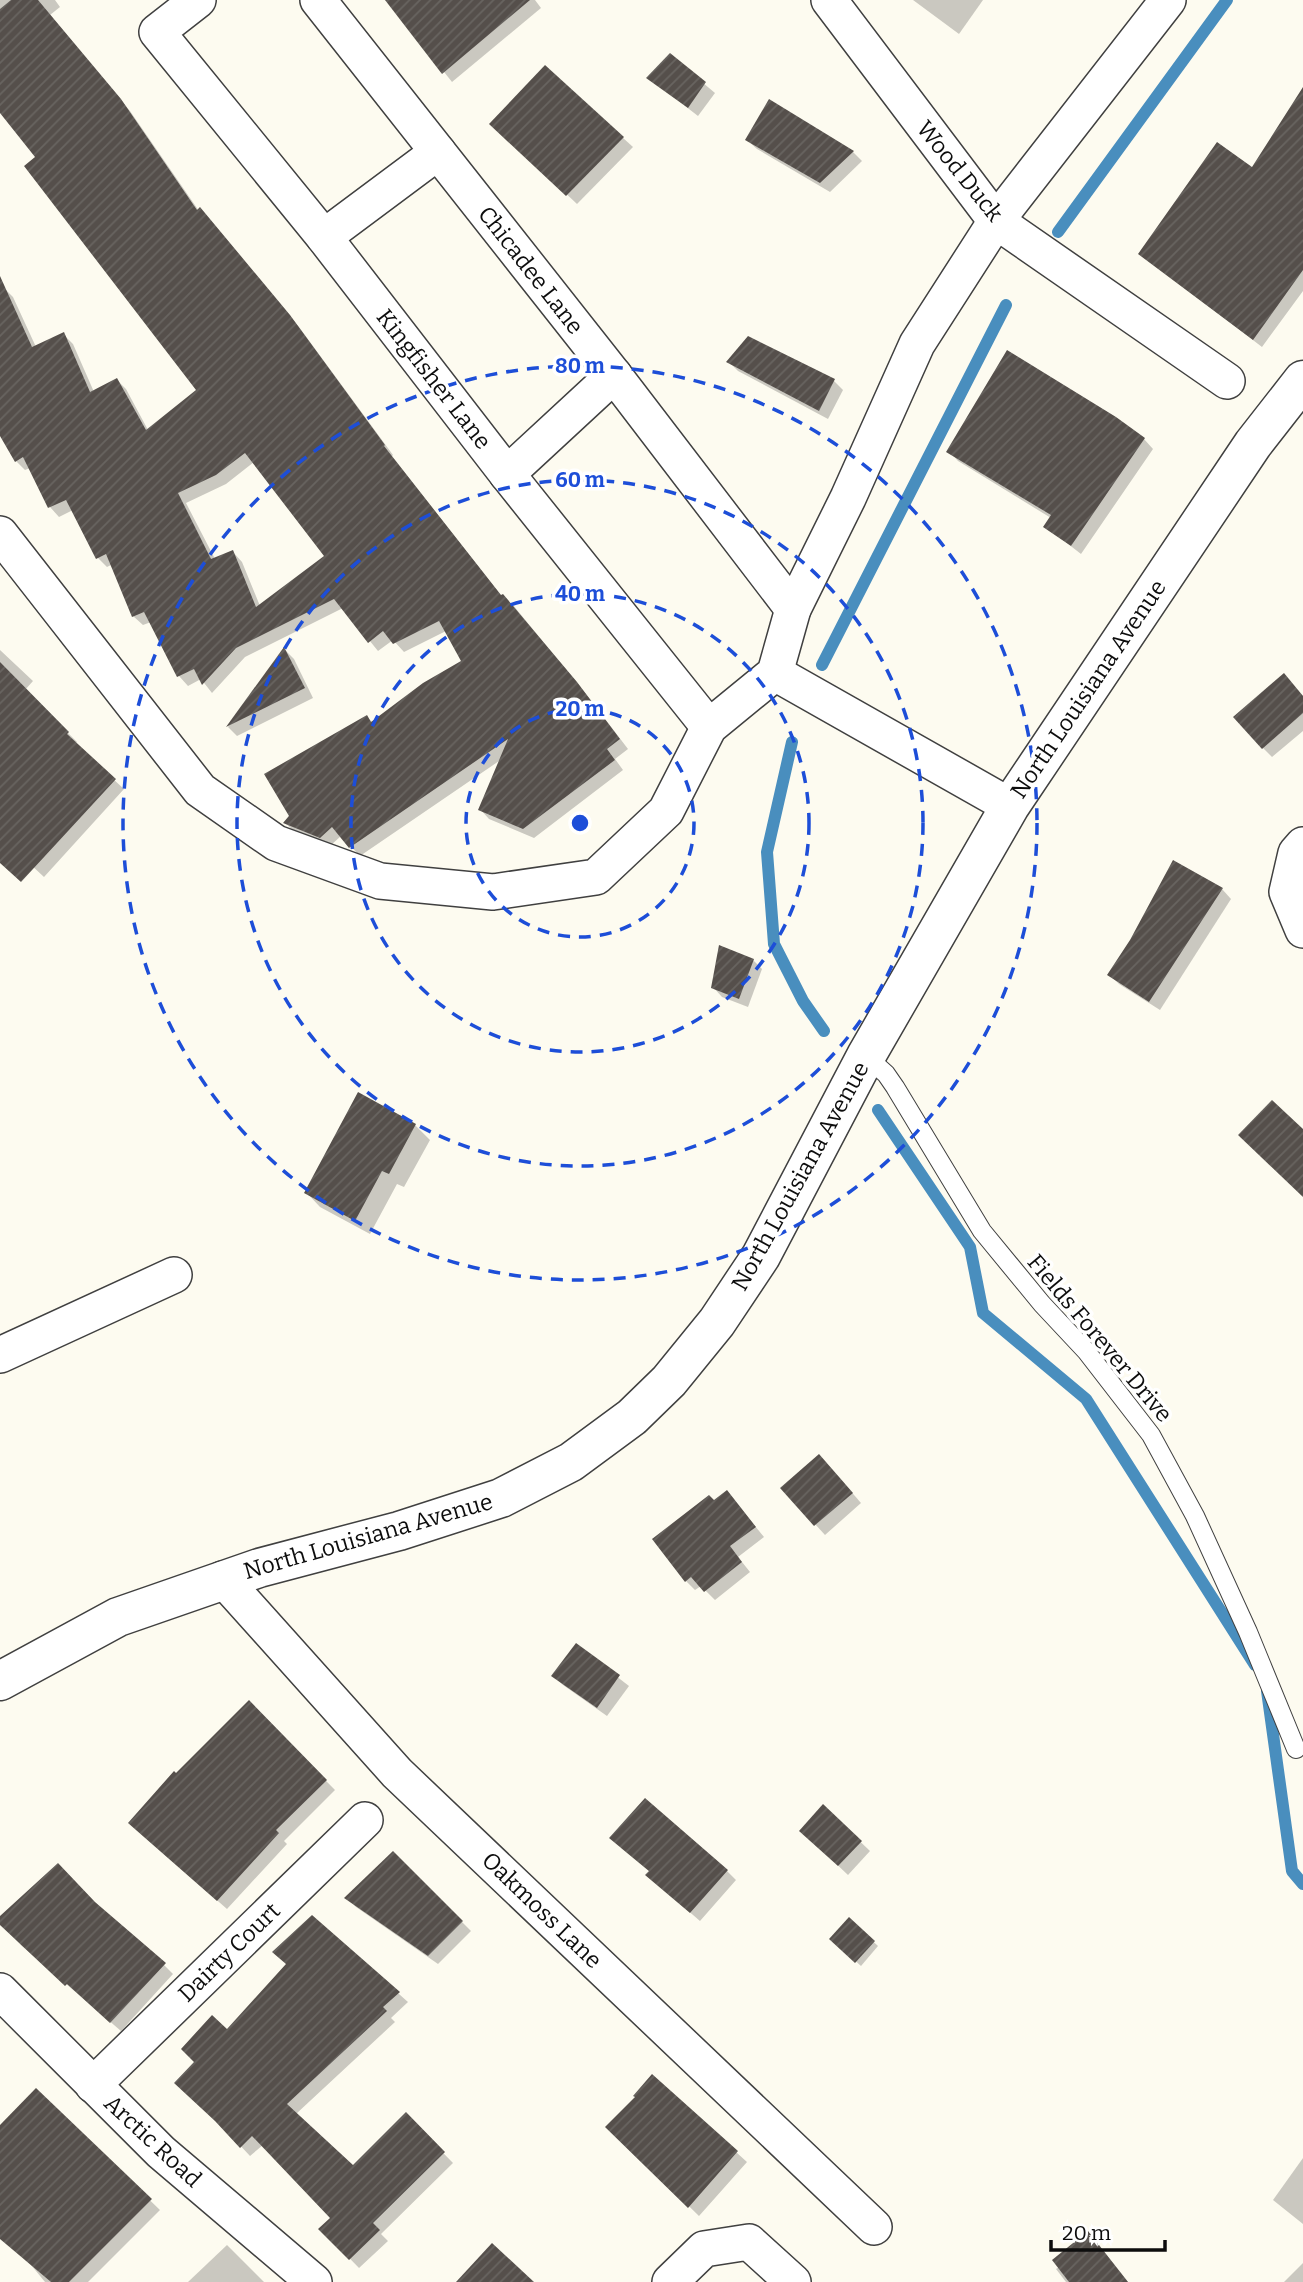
<svg xmlns="http://www.w3.org/2000/svg" width="1303" height="2282" viewBox="0 0 1303 2282" font-family="Bitter,serif">
	<style>
		.shadow { fill: #0003; fill-rule: evenodd }
		.lines { fill: none; stroke-linecap: round; stroke-linejoin: round }
		.stream { stroke: #498ebe; stroke-width: 12 }
		.building { fill: url(#building-hatch); fill-rule: evenodd }
		.service-casing { stroke: #404040; stroke-width: 20 }
		.minor-casing { stroke: #404040; stroke-width: 38 }
		.tertiary-casing { stroke: #404040; stroke-width: 41 }
		.service { stroke: #fff; stroke-width: 18 }
		.minor { stroke: #fff; stroke-width: 35 }
		.tertiary { stroke: #fff; stroke-width: 38 }
		.ring { fill: none; stroke: #1d4ed8; stroke-width: 3.5; stroke-dasharray: 12 9 }
		.labels { text-anchor: middle; dominant-baseline: central; stroke-width: 7; stroke-linejoin: round; paint-order: stroke }
		.street-label { font-size: 23px; fill: #0d0d0d; stroke: #fff }
		.centre { fill: #1d4ed8; stroke: #fff; stroke-width: 3.5 }
		.ring-label { font-size: 21px; text-anchor: middle; font-weight: bold; fill: #1d4ed8; stroke: #fff; stroke-width: 7; stroke-linejoin: round; paint-order: stroke }
	</style>
	<defs>
		<pattern id="building-hatch" width="6" height="6" patternUnits="userSpaceOnUse" patternTransform="scale(1.75)"><rect width="6" height="6" fill="#554f4b"/><path d="M-1 1l2-2M0 6l6-6M5 7l2-2" fill="none" stroke="#686460"/></pattern>
	</defs>
	<rect width="100%" height="100%" fill="#fdfbf0"/>
	<!-- shadow -->
	<g class="shadow">
		<path d="M0 0H55L60 7 50 15 130 111 199 211 209 219 299 327 393 455 392 456 502 597 513 605 586 694 628 749 615 759 623 770 534 838 489 819 480 809 502 759 360 856 341 836 330 846 294 831 284 822 367 717 373 723 463 662 446 631 404 652 393 640 378 651 343 608 245 657 212 693 201 679 188 686 179 676 151 622 143 625 133 616 113 564 107 567 98 558 73 510 59 517 50 507 30 468 25 470 16 461 0 432V287H3L13 297 36 347 63 334 73 344 94 392 117 380 126 389 148 430 199 390 38 158 0 110ZM254 462 327 556 260 606 242 562 233 552 215 559 186 503 226 484Z"/>
		<path d="M387 0H535L541 8 452 82Z"/>
		<path d="M913 0H983L959 34Z"/>
		<path d="M671 56 715 93 698 116 649 78Z"/>
		<path d="M545 67 633 147 577 204 492 124Z"/>
		<path d="M1303 90V291L1262 347 1140 254 1252 169Z"/>
		<path d="M747 140 853 152 862 161 830 192 757 149Z"/>
		<path d="M729 362 834 381 843 390 828 419 738 371Z"/>
		<path d="M1144 439 1153 449 1081 554 1045 526 1051 518 958 461 949 451Z"/>
		<path d="M0 650 33 681 25 690 77 742 75 744 124 789 44 877 0 836Z"/>
		<path d="M285 650 294 659 313 698 237 736 228 727Z"/>
		<path d="M1284 675 1303 696V731L1272 757 1263 748Z"/>
		<path d="M1222 889 1231 899 1160 1010 1119 984 1110 975Z"/>
		<path d="M753 960 762 969 748 1007 722 997 713 987Z"/>
		<path d="M415 1125 430 1140 404 1187 397 1184 370 1234 320 1207 306 1192Z"/>
		<path d="M829 1466 861 1503 825 1535 783 1489Z"/>
		<path d="M727 1492 764 1537 738 1557 750 1572 715 1600 701 1586 695 1590 686 1581 714 1502Z"/>
		<path d="M576 1645 629 1686 607 1716 563 1685 554 1676Z"/>
		<path d="M249 1703 335 1790 284 1841 287 1844 227 1909 139 1832 176 1776Z"/>
		<path d="M823 1806 870 1851 848 1875 811 1840Z"/>
		<path d="M621 1848 727 1871 736 1880 700 1921 657 1884 650 1872Z"/>
		<path d="M393 1853 471 1931 438 1964 356 1907 347 1898Z"/>
		<path d="M312 1917 408 2002 391 2018 395 2022 296 2114 353 2167 406 2115 453 2163 381 2234 388 2241 359 2268 321 2229 333 2218 263 2145 250 2156 221 2125 227 2031 288 1964Z"/>
		<path d="M0 1918 164 1965 173 1974 121 2031 22 1946 0 1923Z"/>
		<path d="M849 1919 878 1946 861 1966 831 1939Z"/>
		<path d="M652 2076 747 2162 699 2216 608 2127 637 2097Z"/>
		<path d="M36 2090 160 2210 88 2282H45L27 2260 0 2238V2128Z"/>
		<path d="M1303 2158V2224L1273 2200Z"/>
		<path d="M1097 2243 1128 2282H1066L1056 2269Z"/>
		<path d="M227 2245 264 2282H188Z"/>
		<path d="M1303 2263V2282H1284Z"/>
	</g>
	<g class="lines">
		<!-- stream -->
		<g class="stream">
			<path d="M1058 232 1227 0"/>
			<path d="M822 665 1006 305"/>
			<path d="M792 742 767 852 774 944 803 1001 824 1031"/>
			<path d="M878 1110 970 1247 983 1313 1086 1399 1255 1665"/>
			<path d="M1267 1691 1292 1871 1303 1884"/>
		</g>
	</g>
	<!-- building -->
	<g class="building">
		<path d="M11 0H38L121 99 197 210 200 207 290 315 385 445 384 446 501 595 503 594 577 682 620 739 607 749 615 760 523 829 478 810 508 739 349 848 332 827 320 838 283 823 289 816 264 774 367 715 371 722 423 683 461 661 439 621 393 644 383 631 368 643 334 599 236 648 202 685 194 669 177 677 144 612 132 617 106 554 96 559 66 500 48 508 23 457 15 462 0 436V276L32 347 64 332 90 392 117 378 146 430 196 390 24 166 35 157 0 113V9ZM245 453 324 556 256 607 233 550 211 559 178 493 216 475Z"/>
		<path d="M385 0H530L442 74Z"/>
		<path d="M670 53 706 82 688 108 646 78Z"/>
		<path d="M545 65 624 137 566 196 489 124Z"/>
		<path d="M1303 87V270L1253 340 1138 254 1217 142 1252 167Z"/>
		<path d="M769 99 854 151 820 183 745 140Z"/>
		<path d="M748 336 835 379 819 411 726 362Z"/>
		<path d="M1007 350 1116 417 1145 438 1071 546 1043 527 1051 515 946 452Z"/>
		<path d="M284 647 305 688 226 727Z"/>
		<path d="M0 662 69 732 67 734 116 779 21 882 0 863Z"/>
		<path d="M1284 673 1303 696V713L1262 749 1233 717Z"/>
		<path d="M1173 860 1223 888 1149 1002 1107 975 1130 940Z"/>
		<path d="M719 945 754 959 739 999 711 988Z"/>
		<path d="M358 1092 416 1124 389 1174 382 1171 355 1221 304 1193Z"/>
		<path d="M1272 1100 1303 1129V1197L1238 1135Z"/>
		<path d="M819 1454 853 1493 814 1526 780 1488Z"/>
		<path d="M727 1490 756 1527 730 1546 742 1562 704 1592 691 1577 685 1582 652 1539 709 1495 714 1500Z"/>
		<path d="M576 1643 620 1675 597 1708 551 1676Z"/>
		<path d="M249 1700 327 1780 276 1830 279 1833 217 1901 128 1823 174 1771 176 1773Z"/>
		<path d="M645 1798 728 1870 690 1913 645 1875 649 1871 609 1838Z"/>
		<path d="M823 1804 862 1841 838 1866 799 1831Z"/>
		<path d="M393 1851 463 1921 428 1956 344 1898Z"/>
		<path d="M58 1863 95 1902 166 1963 110 2023 67 1984 65 1986 0 1925V1916Z"/>
		<path d="M312 1915 400 1992 383 2007 387 2011 287 2104 353 2165 406 2112 445 2152 373 2223 380 2230 349 2260 318 2229 330 2218 252 2136 240 2148 215 2121 174 2083 194 2062 181 2049 212 2015 227 2029 286 1964 272 1952Z"/>
		<path d="M849 1917 875 1941 855 1963 829 1939Z"/>
		<path d="M652 2074 738 2151 688 2208 605 2127 635 2097 633 2096Z"/>
		<path d="M36 2088 152 2199 69 2282H51L0 2239V2125Z"/>
		<path d="M1088 2231 1128 2282H1069L1052 2260Z"/>
		<path d="M492 2243 534 2282H456Z"/>
	</g>
	<g class="lines">
		<defs>
			<path id="service" d="M866 1056 886 1074 895 1087 982 1231 1042 1304 1086 1351 1151 1435 1195 1516 1248 1632 1296 1749"/>
			<g id="minor">
				<path d="M198 0 157 32 324 237 507 474 709 727"/>
				<path d="M318 0 614 375 793 609"/>
				<path d="M829 0 996 221 1227 381"/>
				<path d="M324 237 438 152"/>
				<path d="M507 474 614 375"/>
				<path d="M0 534 200 790 276 843 380 881 493 892 596 877 666 811 709 727 775 673 793 609 848 498 917 344 996 221 1168 0"/>
				<path d="M775 673 1010 806"/>
				<path d="M1303 845 1296 853 1287 892 1303 930"/>
				<path d="M0 1355 174 1275"/>
				<path d="M223 1579 397 1773 874 2227"/>
				<path d="M0 1991 161 2152 314 2282"/>
				<path d="M93 2085 365 1820"/>
				<path d="M670 2282 704 2249 749 2242 793 2282"/>
			</g>
			<path id="tertiary" d="M0 1681 118 1617 259 1568 399 1531 501 1498 571 1462 632 1417 669 1381 717 1322 761 1256 866 1056 1010 806 1253 444 1303 380"/>
		</defs>
		<!-- service casing -->
		<use href="#service" class="service-casing"/>
		<!-- minor casing -->
		<use href="#minor" class="minor-casing"/>
		<!-- tertiary casing -->
		<use href="#tertiary" class="tertiary-casing"/>
		<!-- service -->
		<use href="#service" class="service"/>
		<!-- minor -->
		<use href="#minor" class="minor"/>
		<!-- tertiary -->
		<use href="#tertiary" class="tertiary"/>
	</g>
	<!-- distance rings -->
	<g class="ring">
		<circle cx="580" cy="823" r="114"/>
		<circle cx="580" cy="823" r="229"/>
		<circle cx="580" cy="823" r="343"/>
		<circle cx="580" cy="823" r="457"/>
	</g>
	<g class="labels">
		<!-- street labels -->
		<g class="street-label">
			<text transform="translate(960 171) rotate(51)">Wood Duck</text>
			<text transform="translate(531 270) rotate(52)">Chicadee Lane</text>
			<text transform="translate(434 379) rotate(52)">Kingfisher Lane</text>
			<text transform="translate(1088 689) rotate(-56)">North Louisiana Avenue</text>
			<text transform="translate(800 1176) rotate(-61)">North Louisiana Avenue</text>
			<text transform="translate(1100 1338) rotate(50)">Fields Forever Drive</text>
			<text transform="translate(368 1536) rotate(-16)">North Louisiana Avenue</text>
			<text transform="translate(542 1910) rotate(44)">Oakmoss Lane</text>
			<text transform="translate(229 1952) rotate(-44)">Dairty Court</text>
			<text transform="translate(153 2141) rotate(43)">Arctic Road</text>
		</g>
	</g>
	<circle cx="580" cy="823" r="10" class="centre"/>
	<g class="ring-label">
		<text x="580" y="373">80 m</text>
		<text x="580" y="487">60 m</text>
		<text x="580" y="601">40 m</text>
		<text x="580" y="716">20 m</text>
	</g>
	<!-- scale -->
	<path d="M1051 2240v10h114v-10" fill="none" stroke="#0d0d0d" stroke-width="3.5"/>
	<text x="1062" y="2240" font-size="21" fill="#0d0d0d" stroke="#ffffff" stroke-width="5" paint-order="stroke">20 m</text>
</svg>
